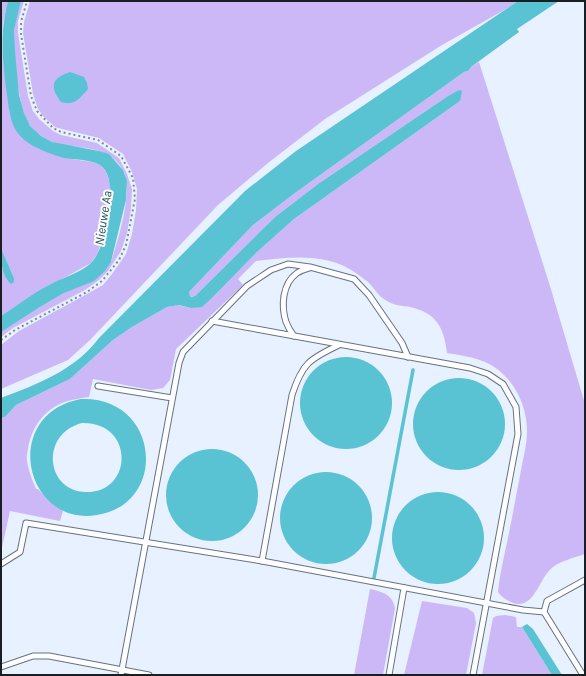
<svg xmlns="http://www.w3.org/2000/svg" width="586" height="676" viewBox="0 0 586 676" font-family="Karla,sans-serif">
	<style>
		.green { fill: #ccb8f7 }
		.water { fill: #59c2d3; fill-rule: evenodd }
		.lines { fill: none; stroke-linecap: round; stroke-linejoin: round }
		.stream { stroke: #59c2d3; stroke-width: 3.5 }
		.service-casing { stroke: #667280; stroke-width: 7 }
		.path { stroke: #838b94; stroke-width: 2; stroke-dasharray: 2 3; stroke-linecap: butt }
		.service { stroke: #fff; stroke-width: 5 }
		.labels { text-anchor: middle; dominant-baseline: central; stroke-width: 4; stroke-linejoin: round; paint-order: stroke }
		.water-label { font-size: 13px; font-style: italic; fill: #27555c; stroke: #fdfdfd }
	</style>
	<rect width="100%" height="100%" fill="#e7f1ff"/>
	<!-- green -->
	<g class="green">
		<path d="M1 1H8L3 23 2 41 3 63 10 113 43 150 65 158 92 162 101 165 106 172 110 184 111 199 104 236 97 254 91 263 64 278 47 286 1 316V265L8 281 14 282V278L1 248Z"/>
		<path d="M21 1H24L18 21V33L28 96 33 111 39 119 53 131 61 135 97 143 119 158 127 174 132 189 131 209 127 233 121 251 108 271 99 280 85 290 13 328 1 337V332L5 329 40 307 64 293 111 262C118 240 134 189 123 170 107 142 77 151 52 142 45 139 35 132 30 126 18 109 13 52 14 31 14 21 18 10 21 1Z"/>
		<path d="M30 1H518L506 9 442 45 325 119 268 163 218 205 90 340 68 360 1 389V345L19 331 87 294 103 285 112 274 126 254 132 234 136 210 137 189 132 172 123 154 99 138 62 129 55 127 43 116 38 109 33 94 23 33 24 22Z"/>
		<path d="M479 62 550 286 585 404V554C576 557 561 561 553 567 539 577 535 610 513 603 507 600 502 598 498 592 500 572 505 553 509 533 513 514 516 495 520 476 522 462 527 446 527 431 527 403 512 374 485 362 473 357 460 355 447 353 444 328 437 313 410 307 403 306 393 305 387 301 378 296 375 289 368 282 364 279 360 276 356 273 327 252 288 257 256 261L238 279 243 285 176 349 170 380 163 388 151 390 93 379 89 397C82 398 75 399 68 401 46 407 32 426 28 448 28 451 26 456 27 460 28 470 32 479 36 489H38L49 501 63 511 60 521 10 511 1 552V418L5 417 16 405 70 379 113 340 132 327 167 307 178 305 191 308 202 306 215 295 257 252 294 219 460 101 445 98 318 184 275 217 195 296 194 297 190 296 189 292 253 225 295 193 464 72 468 71 471 67Z"/>
		<path d="M370 589C383 592 392 594 395 608L383 675H354Z"/>
		<path d="M422 601 467 608 474 613 476 623 466 675H404Z"/>
		<path d="M505 615 516 617 517 627H522L552 675H482L493 618 496 616Z"/>
	</g>
	<!-- water -->
	<g class="water">
		<path d="M8 1H21L14 30 15 51 19 95 24 113 30 126 41 136 52 142 99 151 109 154 123 170 127 181 126 200 111 262 105 271 94 281 64 293 40 307 1 332V316L4 314C18 305 32 294 47 286 61 278 78 274 90 264 103 252 112 212 111 195 110 185 109 171 100 165 89 159 75 160 64 158 53 155 43 151 33 146 25 141 18 135 14 127 9 115 8 101 6 88 2 57 0 32 8 1Z"/>
		<path d="M518 1H559L517 29 519 32 471 67 468 71 464 72 295 193 253 225 189 292 190 296 192 297 195 296 275 217 318 184 445 98 459 90 462 91 460 101 294 219 257 252 215 295 202 307 191 308 179 305 167 307 132 327 113 340 70 379 16 405 5 417 1 418V398C38 384 75 370 99 338L245 191 296 151Z"/>
		<path d="M70 72 84 77 87 83 88 89C79 99 75 106 61 102 49 86 52 78 70 72Z"/>
		<path d="M1 248 14 278V282L11 284C1 275 1 261 1 248Z"/>
		<circle cx="346" cy="403" r="46"/>
		<circle cx="459" cy="424" r="46"/>
		<path d="M81 399C160 396 169 504 97 515 24 527 0 414 81 399ZM82 423C135 422 133 492 87 492 46 493 39 434 82 423Z"/>
		<circle cx="212" cy="495" r="46"/>
		<circle cx="326" cy="518" r="46"/>
		<circle cx="438" cy="538" r="46"/>
		<path d="M527 624 533 629 562 675H552L522 627Z"/>
	</g>
	<g class="lines">
		<!-- stream -->
		<path class="stream" d="M374 578 413 370"/>
		<defs>
			<g id="service">
				<path d="M212 321 470 368 488 374 503 384 516 407 518 434 473 675"/>
				<path d="M294 336C291 332 288 327 286 322 281 306 282 284 297 273 300 271 305 269 309 268"/>
				<path d="M98 386 172 398"/>
				<path d="M262 561 292 395C302 364 309 359 339 345"/>
				<path d="M1 564 20 552 26 523 262 561 523 610 544 612"/>
				<path d="M1 667 33 656H49L149 675"/>
				<path d="M121 675 179 363 183 352 247 286 271 270 288 264 310 267 354 279 369 295 402 343 408 357"/>
				<path d="M389 675 404 588"/>
				<path d="M583 675 544 612 547 601 585 580"/>
			</g>
		</defs>
		<!-- service casing -->
		<use href="#service" class="service-casing"/>
		<!-- path -->
		<path class="path" d="M1 340 15 330 87 292 102 281 119 260 126 245 135 199 133 178 121 156 98 140 61 132 53 128 37 111 31 96 21 34V22L27 1"/>
		<!-- service -->
		<use href="#service" class="service"/>
	</g>
	<g class="labels">
		<!-- water labels -->
		<g class="water-label">
			<text transform="translate(103 218) rotate(-81)">Nieuwe Aa</text>
		</g>
	</g>
	<!-- border -->
	<rect width="586" height="676" fill="none" stroke="#191e23" stroke-width="4"/>
</svg>
